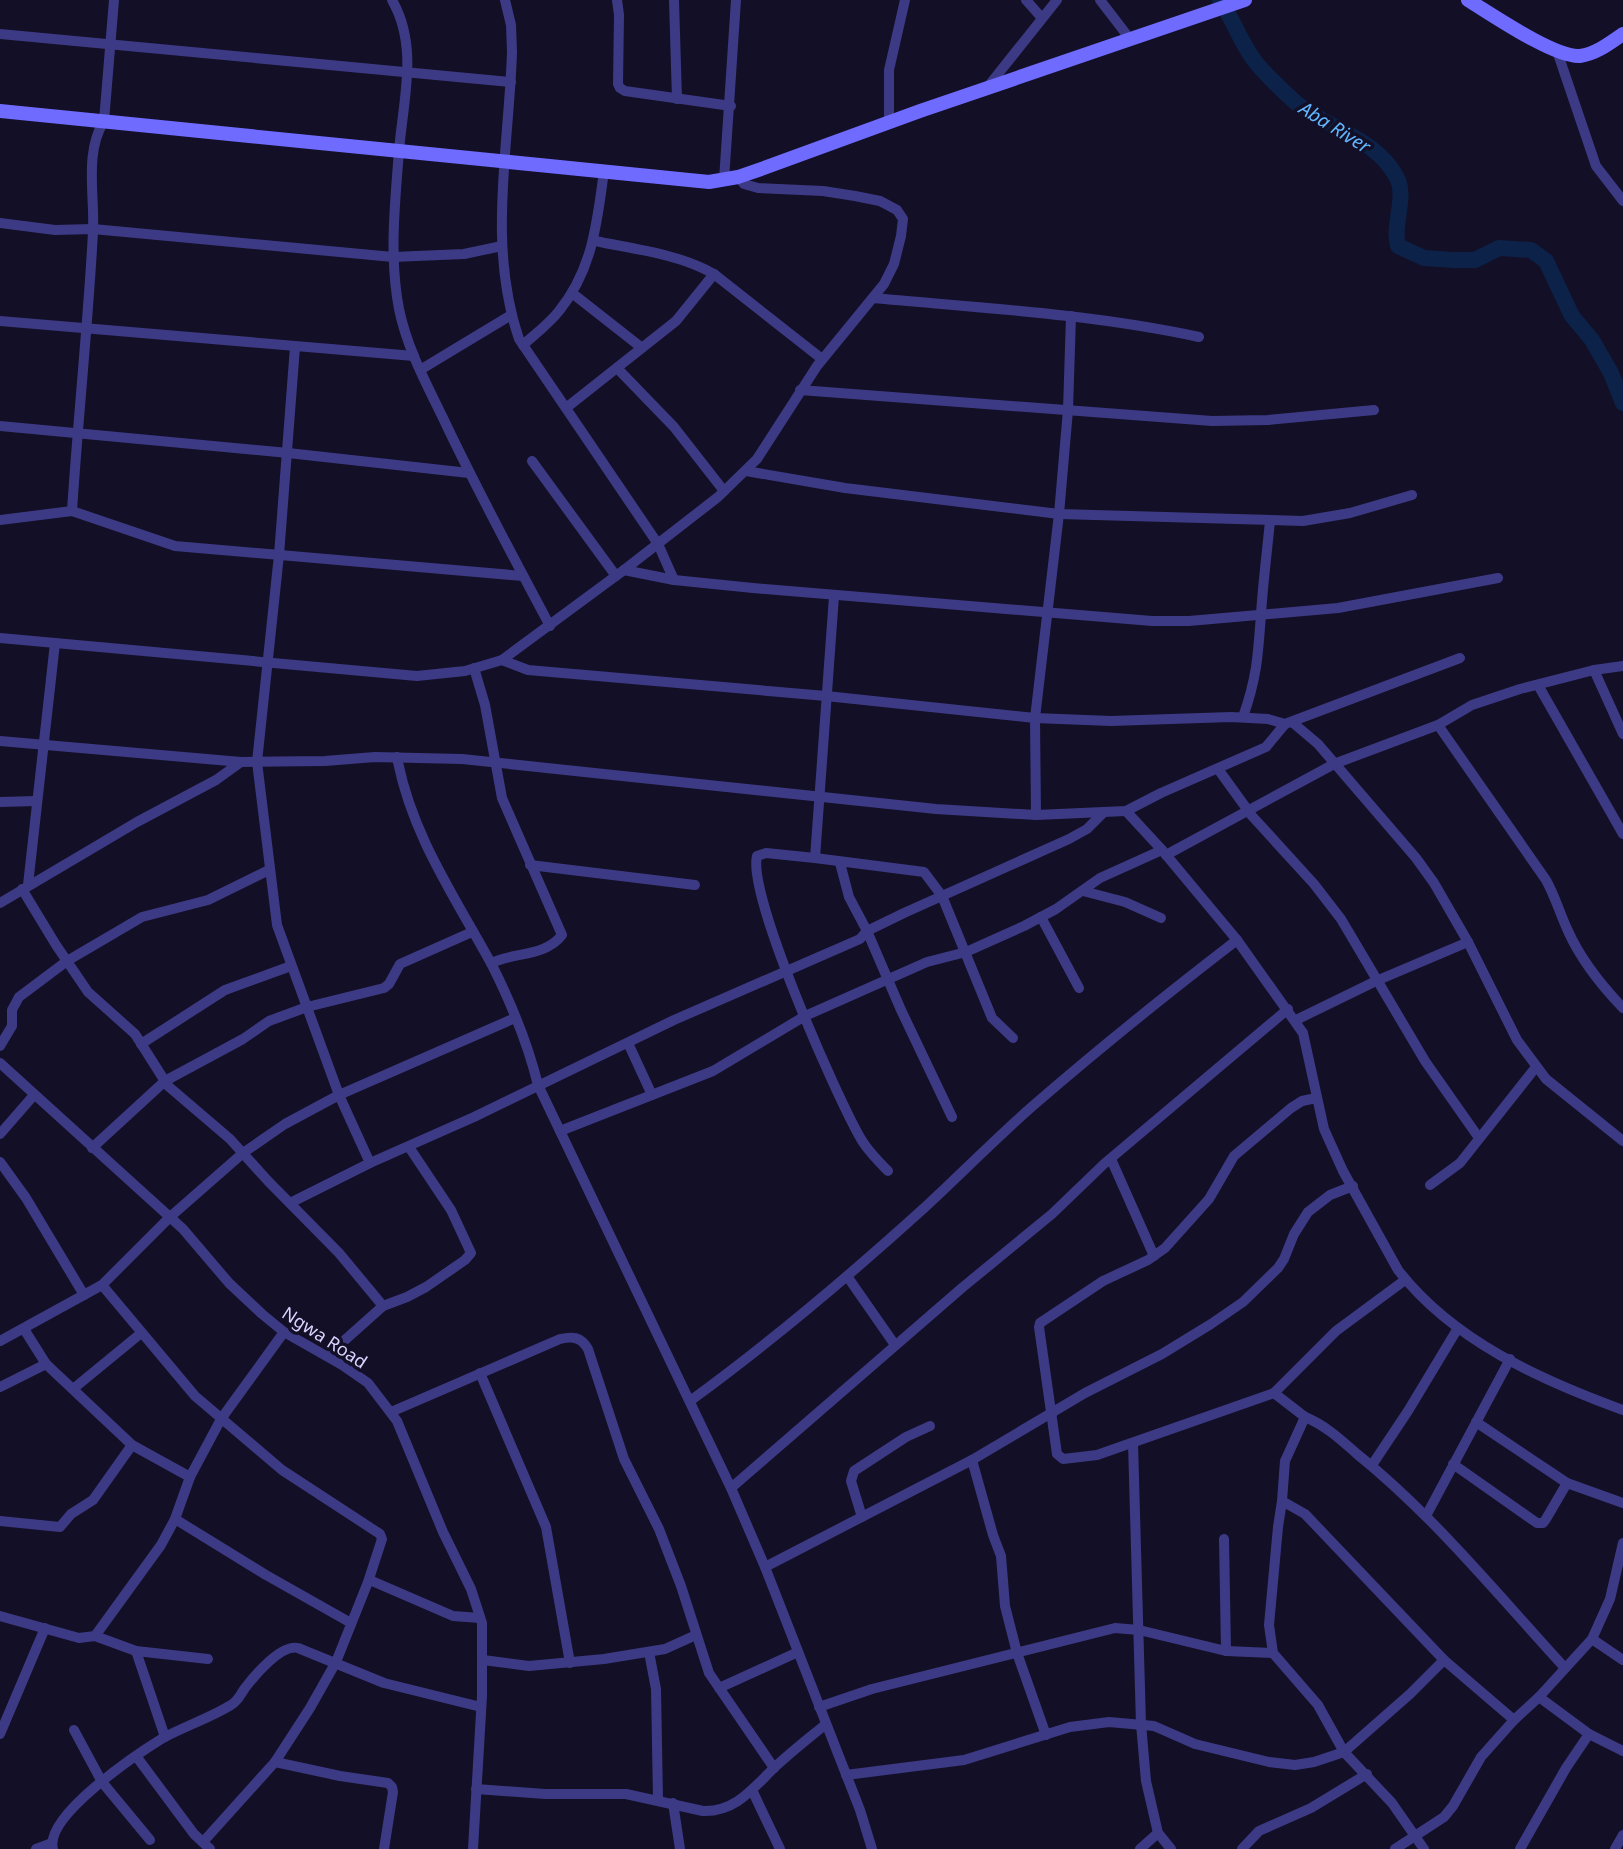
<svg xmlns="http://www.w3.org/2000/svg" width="1623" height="1849" viewBox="0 0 1623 1849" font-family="'Noto Sans',sans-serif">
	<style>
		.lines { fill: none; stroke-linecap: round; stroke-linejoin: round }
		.river { stroke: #0c2248; stroke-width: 16 }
		.street { stroke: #3d3a85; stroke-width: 10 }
		.secondary { stroke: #6f6bff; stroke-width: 14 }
		.labels { text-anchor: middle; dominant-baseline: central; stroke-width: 7; stroke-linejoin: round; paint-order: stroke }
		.street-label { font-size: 18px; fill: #d9d4ff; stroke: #130f26 }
		.water-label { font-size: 19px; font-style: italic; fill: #62b6ff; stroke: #130f26 }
	</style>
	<rect width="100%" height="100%" fill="#130f26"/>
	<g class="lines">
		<!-- river -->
		<path class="river" d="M1220 0C1233 19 1240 41 1254 60 1261 70 1286 94 1295 102 1327 129 1377 138 1397 178 1407 198 1392 224 1398 246L1424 258 1453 260H1475L1499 248 1531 250 1546 261 1572 316 1592 340 1611 373 1623 403"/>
		<!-- street -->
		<g class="street">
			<path d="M392 0C419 47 403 100 399 151 395 203 389 257 399 309 407 348 426 383 443 418 476 488 513 557 550 626"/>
			<path d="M505 0 511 25 512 52C509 148 487 245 519 339L658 544 674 580"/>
			<path d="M617 0 619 15 618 84 620 88 625 91 731 106"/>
			<path d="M674 0 677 99"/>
			<path d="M1026 0 1041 17"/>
			<path d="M1100 0 1130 39"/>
			<path d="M0 34 511 82"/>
			<path d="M1557 51 1596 166 1623 201"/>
			<path d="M986 89 1057 0"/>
			<path d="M889 123V70L905 0"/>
			<path d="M724 180 736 0"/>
			<path d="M0 223 55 230 93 229 393 257 464 254 502 246"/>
			<path d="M595 241C634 249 679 254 714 274L822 359"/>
			<path d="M572 293 642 348"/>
			<path d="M873 298C982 308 1092 314 1199 337"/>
			<path d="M0 321 414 356"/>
			<path d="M523 345C535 334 549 324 559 311 593 269 597 222 604 171"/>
			<path d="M295 347 279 555 257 762 277 925 339 1095 370 1163"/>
			<path d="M617 368 674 427 724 491"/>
			<path d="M420 370 511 315"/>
			<path d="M800 390 1212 421 1268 420 1374 410"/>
			<path d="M566 408 676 321 714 274"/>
			<path d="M0 426 288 453 469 473"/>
			<path d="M532 461 616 576"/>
			<path d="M746 471 845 488 1059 514 1303 521 1350 513 1412 495"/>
			<path d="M72 511C78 418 88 325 93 232 95 196 84 153 104 121L114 0"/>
			<path d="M0 520 72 511 175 546 523 576"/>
			<path d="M624 570 674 580 753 588 1152 621H1189L1338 608 1498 578"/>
			<path d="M0 638 417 676 465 671 502 660 624 570 718 497 757 459 817 366 884 284 894 264 901 236 903 219 897 210 880 201 855 196 823 191 758 188 744 184 738 177"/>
			<path d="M502 660 528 670 826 696 1035 718 1111 721 1231 717 1268 719 1285 724 1460 658"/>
			<path d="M474 668 485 705 502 798 562 935C545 957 514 952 491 963"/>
			<path d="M1594 670 1623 734"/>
			<path d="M1538 685 1623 834"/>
			<path d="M1243 717C1257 677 1258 656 1261 614 1263 583 1267 552 1270 521"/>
			<path d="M1292 722 1318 744 1416 858 1434 883 1468 942 1517 1040 1546 1079 1623 1141"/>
			<path d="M1438 725 1546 880C1555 896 1560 914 1568 931 1581 960 1601 985 1623 1008"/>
			<path d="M0 741 241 762 325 761 375 757 462 759 936 809 1036 815 1126 811 1161 793 1266 747 1285 724"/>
			<path d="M397 757C411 834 455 897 492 965 511 1003 528 1044 538 1085L731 1488 765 1567 860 1810 872 1849"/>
			<path d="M1218 769 1252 816 1314 884 1341 919 1425 1061 1479 1138"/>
			<path d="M0 802 37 801"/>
			<path d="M1126 811 1162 850 1237 940 1303 1033 1324 1129 1343 1171 1398 1270C1453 1341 1541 1380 1623 1410"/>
			<path d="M1036 815 1035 718 1059 514 1068 410 1071 316"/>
			<path d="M1166 855 1334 764 1438 725 1472 705 1520 689 1594 670 1623 666"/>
			<path d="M815 858 834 596"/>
			<path d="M840 863 849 897 867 931 901 1010 952 1117"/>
			<path d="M530 865 695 885"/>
			<path d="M28 885 55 643"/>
			<path d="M22 889 56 945 88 992 135 1034 168 1086 230 1139 268 1181 339 1253 383 1306"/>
			<path d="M1083 891 1125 902 1161 918"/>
			<path d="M0 903 137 822 216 780 241 762"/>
			<path d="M1041 917 1079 988"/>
			<path d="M1296 1020 1376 981 1468 942"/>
			<path d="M628 1043 652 1095"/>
			<path d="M141 1044 225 990 291 966"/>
			<path d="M0 1046 12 1026V1010L19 997 67 961 142 917 208 900 269 870"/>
			<path d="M0 1063 183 1229 229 1283 262 1314 284 1332 342 1365 368 1383 397 1421 443 1532 471 1589 482 1623V1696L473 1849"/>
			<path d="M1316 1098 1302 1101 1291 1108 1234 1156 1209 1199 1165 1248 1148 1260 1103 1281 1040 1323 1039 1327 1057 1454 1063 1459 1097 1455 1274 1393 1336 1331 1405 1280"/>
			<path d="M560 1131 713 1071 805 1016 927 962 966 952 1024 926 1056 909 1100 878 1162 850"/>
			<path d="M0 1134 34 1095"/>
			<path d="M92 1148 165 1081 243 1039 269 1021 307 1007 384 988 389 984 400 964 472 932"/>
			<path d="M1111 1159 1154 1256"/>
			<path d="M0 1162 26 1198 84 1295"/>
			<path d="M888 1171C878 1161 868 1151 861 1139 837 1098 747 895 757 856L766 853 815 858 924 872 942 896 992 1018 1013 1038"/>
			<path d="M1430 1185 1460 1163 1536 1067"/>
			<path d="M290 1203 370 1163 474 1117 674 1020 860 939 867 931 904 913 1069 839 1087 829 1104 812"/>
			<path d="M847 1276 895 1345"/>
			<path d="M102 1285 195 1396 282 1470 380 1534 382 1539 368 1582 336 1662 310 1708 275 1762 203 1842"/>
			<path d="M24 1329 46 1364 132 1445 190 1477"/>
			<path d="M0 1341 102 1285 170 1217 243 1153 285 1124 339 1095 515 1018"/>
			<path d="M327 1356 383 1306 407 1297 426 1287 465 1260 471 1253 451 1210 409 1147"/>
			<path d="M480 1373 546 1527 570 1663"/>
			<path d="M0 1387 46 1364"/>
			<path d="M73 1389 140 1334"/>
			<path d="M1274 1393 1305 1417 1285 1461 1282 1501 1305 1514 1444 1660 1514 1720 1539 1697 1592 1639 1610 1599 1623 1543"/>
			<path d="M690 1401C771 1342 849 1276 923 1209 961 1174 997 1137 1035 1104 1101 1047 1168 993 1237 940"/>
			<path d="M391 1412 560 1339C573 1336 581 1337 588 1349L624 1459 659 1529 681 1586 709 1673 774 1768"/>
			<path d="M1305 1417C1325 1425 1341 1440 1357 1454 1434 1516 1498 1595 1565 1668"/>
			<path d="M1476 1422 1567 1483 1623 1503"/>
			<path d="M1133 1443 1141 1724 1146 1781 1158 1833 1171 1849"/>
			<path d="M972 1460 993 1535 1001 1556 1005 1606 1017 1653 1046 1735"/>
			<path d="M1453 1464 1537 1523H1543L1546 1519 1567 1483"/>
			<path d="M1372 1465 1408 1411 1458 1328"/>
			<path d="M731 1488 963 1287 1052 1214 1104 1164 1288 1009"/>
			<path d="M1282 1501 1278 1527 1269 1625 1273 1653 1318 1705 1344 1752 1392 1803 1424 1849"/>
			<path d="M1426 1516 1510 1359"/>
			<path d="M862 1517 851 1481 854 1471 906 1437 930 1426"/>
			<path d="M175 1519 266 1575 351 1623"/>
			<path d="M0 1521 60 1527 71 1514 93 1500 132 1445"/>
			<path d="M1224 1539 1226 1651"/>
			<path d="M765 1567 972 1460 1085 1393 1162 1354 1211 1324 1243 1302 1278 1268 1284 1259 1294 1234 1308 1212 1330 1195 1353 1186"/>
			<path d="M368 1582 372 1581 453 1616 480 1618"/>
			<path d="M0 1616 79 1638 95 1636 136 1651 208 1659"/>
			<path d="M95 1636 161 1545 175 1519 190 1477 221 1419 284 1332"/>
			<path d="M1592 1639 1623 1660"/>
			<path d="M136 1651 165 1737"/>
			<path d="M649 1652 656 1689 658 1799"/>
			<path d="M483 1660 529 1666 604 1659 665 1649 696 1635"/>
			<path d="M719 1688 798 1652"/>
			<path d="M1539 1697 1589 1734 1623 1751"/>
			<path d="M819 1707 872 1689 1115 1628 1139 1630 1226 1651 1273 1653"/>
			<path d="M74 1730 102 1782 150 1840"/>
			<path d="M0 1734 45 1628"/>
			<path d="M136 1756 194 1834 210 1849"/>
			<path d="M275 1762 340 1776 388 1783 392 1787 393 1792 384 1849"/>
			<path d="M846 1775 964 1760 1070 1727 1109 1722 1154 1726 1195 1744 1269 1762 1295 1765 1314 1762 1344 1752 1410 1694 1444 1660"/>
			<path d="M476 1789 545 1794H626L703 1811C736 1812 753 1788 775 1767 791 1752 809 1738 826 1724"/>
			<path d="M752 1790 780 1849"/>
			<path d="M673 1803 680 1849"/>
			<path d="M36 1849 52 1843"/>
			<path d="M53 1849C44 1816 137 1754 163 1738 185 1726 210 1718 231 1705 238 1701 240 1695 245 1688 255 1675 281 1644 298 1648L384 1683 481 1707"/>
			<path d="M1140 1849 1158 1833"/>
			<path d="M1242 1849 1259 1831 1311 1808 1367 1774"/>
			<path d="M1395 1849 1444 1817 1453 1806 1481 1757 1514 1720"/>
			<path d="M1520 1849 1566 1768 1589 1734"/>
			<path d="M1615 1849 1623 1835"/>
		</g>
		<!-- secondary -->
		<g class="secondary">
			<path d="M1468 0C1491 14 1555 58 1580 56 1596 54 1610 43 1623 34"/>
			<path d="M0 111 709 182 738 177 764 168 920 111 1245 0"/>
		</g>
	</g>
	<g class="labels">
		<!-- street labels -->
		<g class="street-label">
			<text transform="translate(325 1337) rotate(33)">Ngwa Road</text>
		</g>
		<!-- water labels -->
		<g class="water-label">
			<text transform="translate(1335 127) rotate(32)">Aba River</text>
		</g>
	</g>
</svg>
